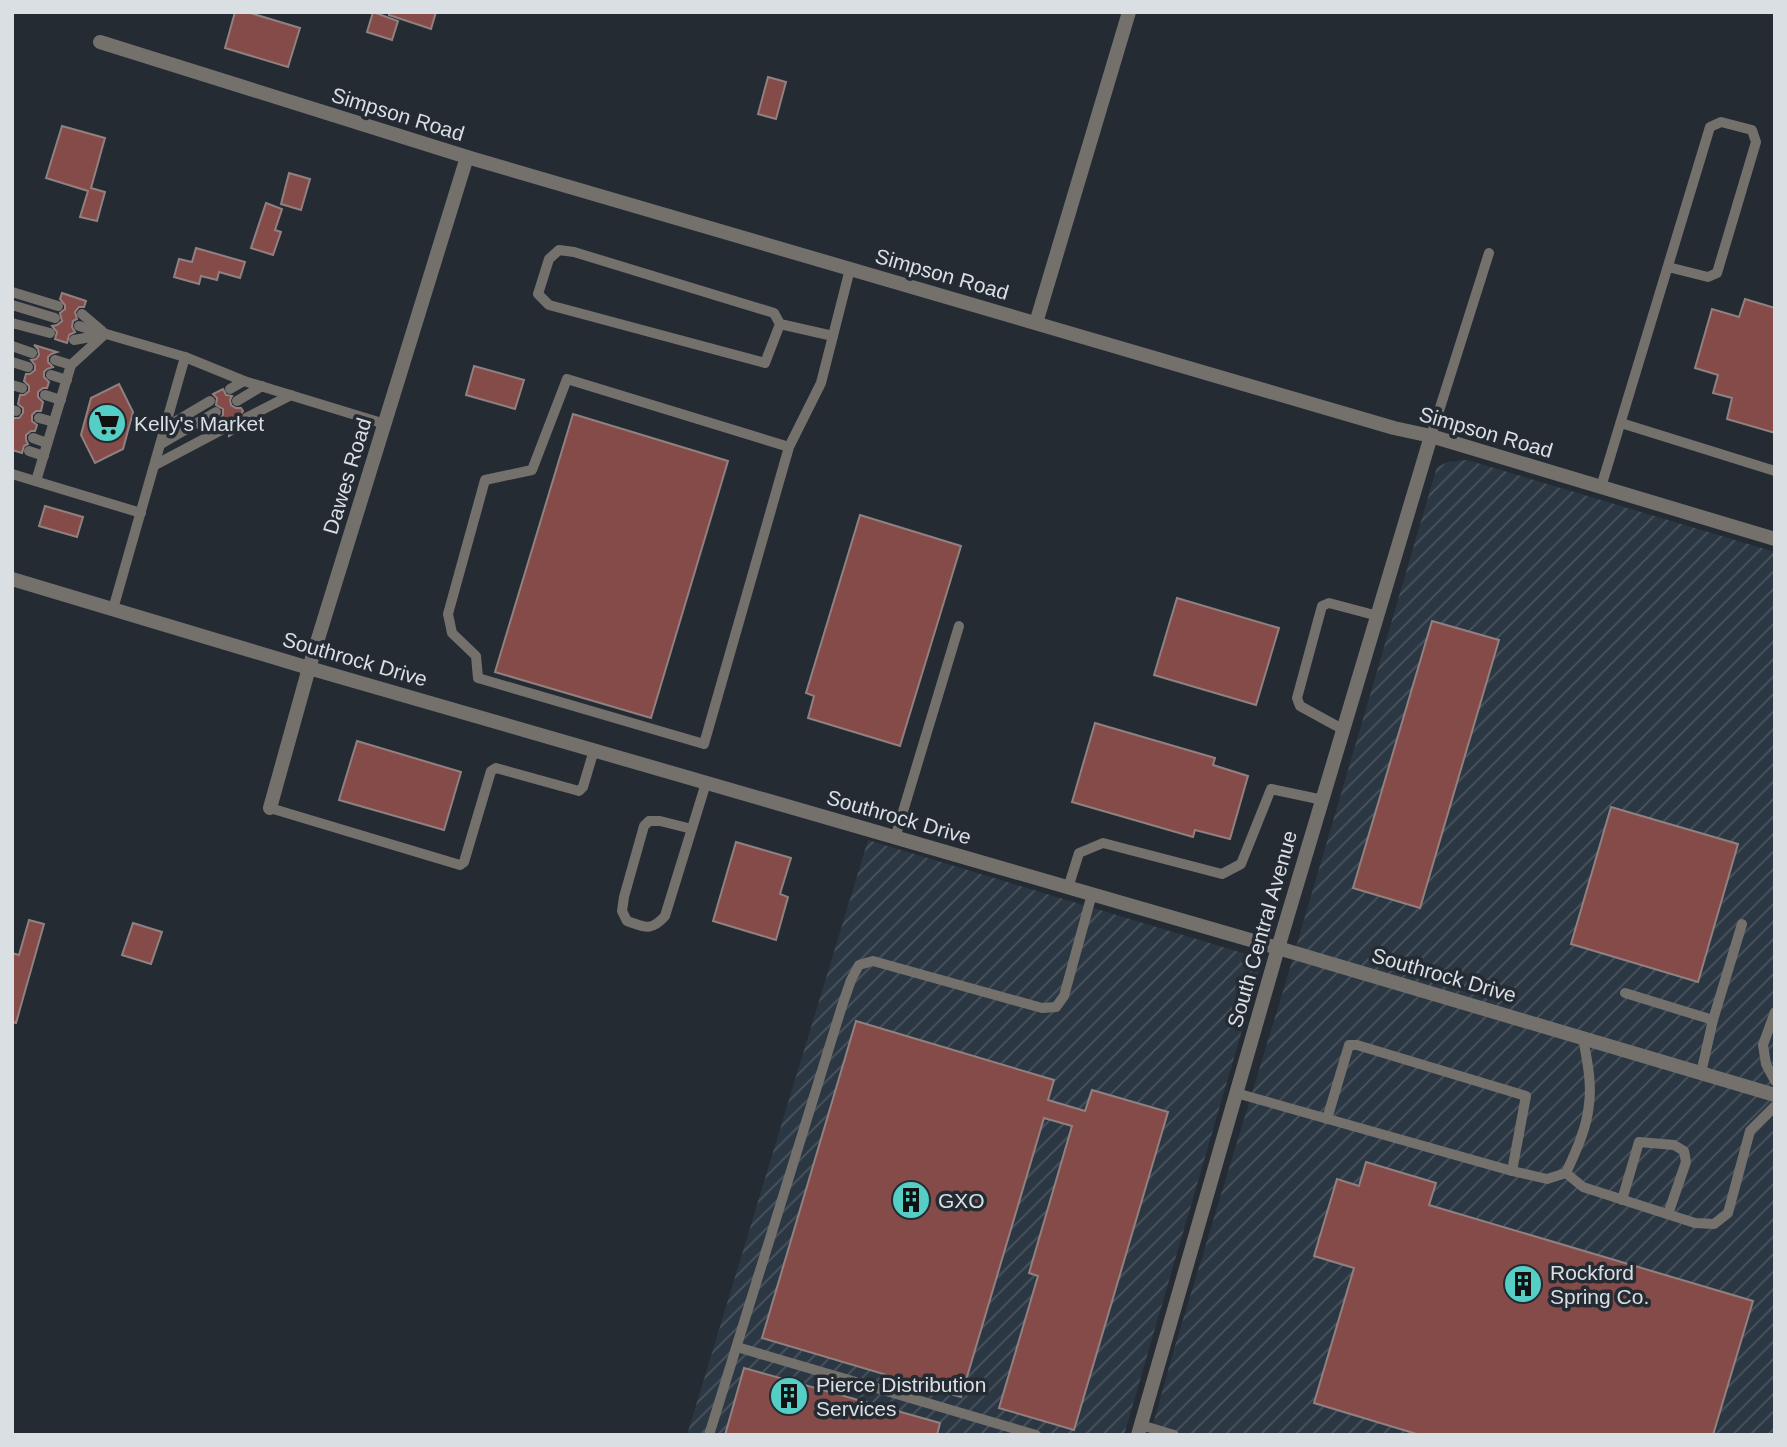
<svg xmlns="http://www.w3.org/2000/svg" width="1787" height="1447" viewBox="0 0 1787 1447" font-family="Helvetica,sans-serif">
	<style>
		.industrial { fill: url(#industrial-furrows) }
		.building { fill: #854b49; stroke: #908180; stroke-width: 2 }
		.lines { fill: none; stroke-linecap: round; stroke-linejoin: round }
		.service { stroke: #74716d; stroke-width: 10 }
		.minor { stroke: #74716d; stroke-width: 14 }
		.tertiary { stroke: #74716d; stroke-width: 14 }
		.labels { text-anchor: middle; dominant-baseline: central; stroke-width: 7; stroke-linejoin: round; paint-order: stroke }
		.street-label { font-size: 21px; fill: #dadfe4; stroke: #242b33 }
		.poi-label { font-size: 21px; fill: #dadfe4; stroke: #242b33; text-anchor: start }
	</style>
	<defs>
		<pattern id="industrial-furrows" width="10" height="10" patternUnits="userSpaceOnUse" patternTransform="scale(1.75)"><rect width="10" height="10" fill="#2c3744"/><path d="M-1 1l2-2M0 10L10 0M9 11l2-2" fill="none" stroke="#4a545f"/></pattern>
	</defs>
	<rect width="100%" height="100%" fill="#242b33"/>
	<!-- industrial -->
	<g class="industrial">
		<path d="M1467 460 1775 552V1435H1150L1175 1346 1287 978 1437 467 1448 462Z"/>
		<path d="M868 840 1246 954 1261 965 1124 1435H687Z"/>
	</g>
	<!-- building -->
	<g class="building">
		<path d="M235 12H247L300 28 288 67 225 48Z"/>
		<path d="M373 12 398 21 392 40 367 32Z"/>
		<path d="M389 12H436L431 29 389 15Z"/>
		<path d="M768 77 786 82 776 119 758 114Z"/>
		<path d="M62 126 105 138 91 188 105 192 97 221 80 217 88 191 46 178Z"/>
		<path d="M289 173 310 179 301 210 281 204Z"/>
		<path d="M266 203 282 209 275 230 281 232 273 255 251 248Z"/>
		<path d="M196 248 245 262 240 278 219 272 217 280 201 276 199 284 174 277 179 259 192 262Z"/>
		<path d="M62 293 86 301 84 307H79L75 312 77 319 73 321 72 327 75 332 69 335 67 343 55 339 57 332 52 326 57 325 62 321 60 313 65 309V305L60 299Z"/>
		<path d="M1745 299 1775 308V433L1727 419 1732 398 1713 393 1718 375 1695 368 1712 309 1739 317Z"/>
		<path d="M34 345 57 352 51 354 48 357V362L53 367 47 369 44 372V377L49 382 47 388H43L38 392V397L43 402 41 411H36L32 415V421L37 425 35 431H31L26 435V440L28 444 24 446 22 453 12 450V423L14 418H19L23 413V408L18 404 20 395H24L29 391V386L24 381 26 374H30L35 370V365L31 360 36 359 39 355 38 349Z"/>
		<path d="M474 366 524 380 515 409 466 395Z"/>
		<path d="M119 384 133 412 123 449 95 463 81 435 91 398Z"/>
		<path d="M223 389 226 395 232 396 230 400 231 405 236 408H241L243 411 239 417 240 422 245 425 250 424 229 436V434L232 429V425L228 421 221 422 220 419 223 415V409L216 405 217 398 213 394Z"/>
		<path d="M573 414 728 461 651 718 495 672Z"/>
		<path d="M45 506 83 517 77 537 39 526Z"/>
		<path d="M860 515 961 546 900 746 808 718 814 696 806 693Z"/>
		<path d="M1177 598 1279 628 1256 705 1154 675Z"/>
		<path d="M1432 621 1499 640 1420 908 1353 888Z"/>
		<path d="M1095 723 1215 758 1213 765 1248 776 1230 839 1195 830 1193 837 1072 802Z"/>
		<path d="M357 741 461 772 444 830 339 800Z"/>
		<path d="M1611 807 1738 844 1698 982 1571 944Z"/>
		<path d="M736 842 791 858 780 894 788 897 776 940 713 921Z"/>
		<path d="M29 920 44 924 16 1023 12 1022V953L19 955Z"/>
		<path d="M133 923 162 932 151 964 122 955Z"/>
		<path d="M856 1021 1054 1080 1048 1100 1085 1111 1092 1090 1168 1112 1074 1430 999 1408 1038 1276 1029 1273 1072 1126 1044 1118 961 1397 762 1338Z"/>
		<path d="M1366 1162 1436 1183 1429 1205 1753 1301 1713 1435H1420L1314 1403 1354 1268 1314 1256 1337 1179 1359 1186Z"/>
		<path d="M744 1368 940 1423 937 1435H725Z"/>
	</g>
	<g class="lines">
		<!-- service -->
		<g class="service">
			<path d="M12 292 58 306"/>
			<path d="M12 305 55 318"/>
			<path d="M82 314 102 331"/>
			<path d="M12 323 50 333"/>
			<path d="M780 324 774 313 574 252 559 250 549 259 538 294 549 305 765 363 780 324 833 336"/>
			<path d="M79 326 185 357"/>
			<path d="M74 340 102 335"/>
			<path d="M12 346 32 353"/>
			<path d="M55 360 71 365"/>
			<path d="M12 362 28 367"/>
			<path d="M51 375 67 380"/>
			<path d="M12 385 22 388"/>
			<path d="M230 389 244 381"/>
			<path d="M45 395 61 400"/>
			<path d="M237 401 262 386"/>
			<path d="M12 410 16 411"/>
			<path d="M39 418 54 422"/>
			<path d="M246 418 291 395"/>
			<path d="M1621 423 1775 471"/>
			<path d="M166 427 210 401"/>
			<path d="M1431 436 1489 253"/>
			<path d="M33 438 47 443"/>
			<path d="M161 444 216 412"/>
			<path d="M789 447 567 379 532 470 485 480 448 614 452 633 476 656 478 678 704 744 789 447 821 383 850 269"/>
			<path d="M29 451 44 456"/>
			<path d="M155 465 225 428"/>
			<path d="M12 474 141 513"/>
			<path d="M36 481 71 365 105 334"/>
			<path d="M1601 487 1710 127 1721 122 1752 130 1756 142 1717 273 1708 277 1668 267"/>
			<path d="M113 609 185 357 244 381 385 424"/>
			<path d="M1344 730 1300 706 1297 698 1322 606 1329 603 1378 616"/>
			<path d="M270 808 460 865 464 862 491 771 496 768 579 791 583 787 594 750"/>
			<path d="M692 829 660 821H649L644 826 624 897 622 911 627 921C644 927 651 932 665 916L706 783"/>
			<path d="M895 838 959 626"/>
			<path d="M1068 888 1079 853 1103 843 1222 874 1241 864 1271 789 1323 800"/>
			<path d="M1625 993 1713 1020 1701 1073"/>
			<path d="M1775 1012 1763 1045 1766 1064 1775 1081"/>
			<path d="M1713 1020 1742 924"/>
			<path d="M1236 1093 1512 1171 1547 1179 1566 1173C1576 1151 1587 1128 1589 1104 1592 1083 1587 1060 1583 1038"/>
			<path d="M1327 1119 1349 1045H1357L1526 1096 1512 1171"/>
			<path d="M1566 1173 1583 1187 1695 1223 1714 1224 1728 1213 1750 1131 1775 1106"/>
			<path d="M1622 1200 1639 1142 1674 1145 1684 1151 1686 1162 1668 1214"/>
			<path d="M737 1347 1036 1435"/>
			<path d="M1141 1425 1174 1435"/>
			<path d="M709 1435 842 1006 851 980 859 965 873 961 1042 1008 1056 1007 1064 996 1092 894"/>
		</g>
		<!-- minor -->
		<g class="minor">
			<path d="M100 42 467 157"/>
			<path d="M1036 323 1129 12"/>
			<path d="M270 808 309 668 1278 948 1775 1095"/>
			<path d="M1138 1435 1278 948 1431 436"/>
		</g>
		<!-- tertiary -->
		<path class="tertiary" d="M12 579 309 668 467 157 1394 428 1431 436 1775 539"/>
	</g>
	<!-- icons -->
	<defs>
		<symbol id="supermarket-disc" viewBox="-11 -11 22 22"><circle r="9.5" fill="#55cec5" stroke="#242b33"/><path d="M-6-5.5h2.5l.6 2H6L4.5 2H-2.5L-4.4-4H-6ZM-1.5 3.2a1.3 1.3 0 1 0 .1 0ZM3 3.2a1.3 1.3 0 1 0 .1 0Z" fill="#111"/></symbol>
		<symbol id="building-disc" viewBox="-11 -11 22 22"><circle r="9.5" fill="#55cec5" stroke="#242b33"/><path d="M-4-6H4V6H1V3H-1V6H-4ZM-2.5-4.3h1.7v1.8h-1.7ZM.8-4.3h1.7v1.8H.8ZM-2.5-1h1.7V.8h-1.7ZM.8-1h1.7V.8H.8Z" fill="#111"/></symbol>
	</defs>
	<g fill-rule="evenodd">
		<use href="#supermarket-disc" x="85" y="401" width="44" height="44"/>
		<use href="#building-disc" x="889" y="1178" width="44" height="44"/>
		<use href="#building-disc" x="1501" y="1262" width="44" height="44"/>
		<use href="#building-disc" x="767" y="1374" width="44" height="44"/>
	</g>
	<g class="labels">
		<!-- street labels -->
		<g class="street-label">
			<text transform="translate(398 114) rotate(17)">Simpson Road</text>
			<text transform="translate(942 274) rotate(16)">Simpson Road</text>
			<text transform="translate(1486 432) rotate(16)">Simpson Road</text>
			<text transform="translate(347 476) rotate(-73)">Dawes Road</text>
			<text transform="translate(355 659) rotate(16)">Southrock Drive</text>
			<text transform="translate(899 817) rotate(16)">Southrock Drive</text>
			<text transform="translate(1262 929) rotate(-74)">South Central Avenue</text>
			<text transform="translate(1444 975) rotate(16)">Southrock Drive</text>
		</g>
		<!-- poi labels -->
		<g class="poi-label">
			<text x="134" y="423">Kelly's Market</text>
			<text x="938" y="1200">GXO</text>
			<text x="1550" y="1272">Rockford<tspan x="1550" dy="24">Spring Co.</tspan></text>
			<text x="816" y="1384">Pierce Distribution<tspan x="816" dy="24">Services</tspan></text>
		</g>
	</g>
	<!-- border -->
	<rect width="1787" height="1447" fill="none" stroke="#dadfe4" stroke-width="28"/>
</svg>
